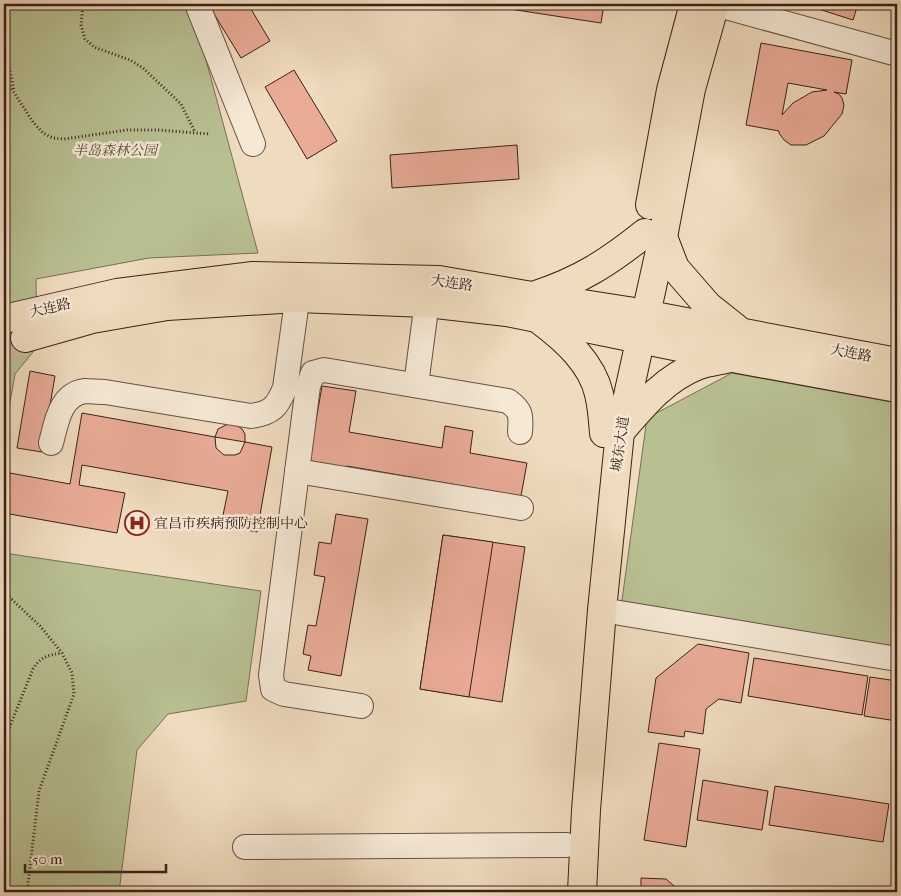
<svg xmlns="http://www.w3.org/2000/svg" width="901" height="896" viewBox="0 0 901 896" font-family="'IM FELL French Canon','Noto Serif SC',serif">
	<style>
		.green { fill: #b8c092; stroke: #787055 }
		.building { fill: #eaab97; stroke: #392118; fill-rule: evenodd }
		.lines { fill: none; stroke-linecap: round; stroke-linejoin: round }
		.major-tunnel { stroke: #cbb69d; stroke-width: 28; stroke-dasharray: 28 14; stroke-linecap: butt }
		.minor-casing { stroke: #665042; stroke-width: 26 }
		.major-casing { stroke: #392118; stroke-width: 30 }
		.highway-casing { stroke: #392118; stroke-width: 30 }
		.path { stroke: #392118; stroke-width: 3; stroke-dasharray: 1 2.5; stroke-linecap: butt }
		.minor { stroke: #f5e8d5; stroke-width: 24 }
		.major { stroke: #efdbbe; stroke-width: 28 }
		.highway { stroke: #efdbbe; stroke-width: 28 }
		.labels { text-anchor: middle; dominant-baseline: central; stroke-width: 5; stroke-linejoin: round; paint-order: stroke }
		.park-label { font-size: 14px; font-style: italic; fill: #594936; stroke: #f5e8d5 }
		.street-label { font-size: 14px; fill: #392118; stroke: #f5e8d5 }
		.poi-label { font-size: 14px; fill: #392118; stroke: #f5e8d5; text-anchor: start }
	</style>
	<rect width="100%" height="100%" fill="#efdbbe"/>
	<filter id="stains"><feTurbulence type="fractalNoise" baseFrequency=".004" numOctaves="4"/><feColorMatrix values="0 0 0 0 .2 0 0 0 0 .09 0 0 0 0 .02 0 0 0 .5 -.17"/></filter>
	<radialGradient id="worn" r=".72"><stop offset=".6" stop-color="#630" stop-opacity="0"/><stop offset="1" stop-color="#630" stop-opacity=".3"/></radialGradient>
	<!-- green -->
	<g class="green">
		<path d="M4 4H185L206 60 258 253 149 258 36 279 37 347 15 374 4 436Z"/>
		<path d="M732 373 897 403V665L619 622 647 418Z"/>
		<path d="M4 553 261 591 246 701 168 714 137 750 119 892H4Z"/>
	</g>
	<!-- building -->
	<g class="building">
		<path d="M208 4H248L270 41 241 58Z"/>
		<path d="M477 4H604L601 23Z"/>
		<path d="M803 4H858L853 20Z"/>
		<path d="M761 43 852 60 846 94 834 92 839 94 842 98 844 105 842 114 824 136 806 145H791L784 140 779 133V131L746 125ZM788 83 827 90 812 92 793 103 782 115Z"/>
		<path d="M294 70 337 141 307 159 265 87Z"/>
		<path d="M517 145 519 179 392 188 390 155Z"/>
		<path d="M30 371 55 376 42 452 17 448Z"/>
		<path d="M322 386 356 391 349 432 442 448 445 426 473 431 470 453 527 463 521 496 347 466 346 474 308 467Z"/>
		<path d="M82 413 215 437 216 448 224 455H235L240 453 245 442 272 447 257 532 221 525 228 491 82 465 79 485 125 493 117 533 4 513 10 473 70 484Z"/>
		<path d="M228 424 238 426 242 429 245 434V442L215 437 218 429Z"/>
		<path d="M336 514 368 519 341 676 308 670 311 656 303 654 308 625 316 626 325 577 314 575 319 542 331 544Z"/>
		<path d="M443 535 525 547 502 702 420 689Z"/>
		<path d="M443 535 493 542 469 697 420 689Z"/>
		<path d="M698 644 749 653 741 703 719 699 706 709 703 734 685 731 684 737 648 732 656 678Z"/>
		<path d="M754 658 868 676 862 715 748 696Z"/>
		<path d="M870 677 897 681V721L864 716Z"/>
		<path d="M659 743 700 749 686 847 644 840Z"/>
		<path d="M703 780 768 791 762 830 697 820Z"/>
		<path d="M775 786 889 804 883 842 769 825Z"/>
		<path d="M641 878 666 879 681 892H641Z"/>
	</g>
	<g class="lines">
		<!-- major-tunnel -->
		<path class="major-tunnel" d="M4 347 25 338"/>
		<defs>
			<g id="minor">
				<path d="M197 4 253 144"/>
				<path d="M715 4 897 54"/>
				<path d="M416 385 429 286"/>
				<path d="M51 443C56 424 60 394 85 391 91 391 98 392 105 392L251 416C272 413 277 407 285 388L300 279"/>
				<path d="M297 471 521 508"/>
				<path d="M602 610 897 659"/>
				<path d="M361 706 284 694 273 689 271 675 308 386 313 373 324 370 508 401C522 411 521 416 520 432"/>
				<path d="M245 847 566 845"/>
			</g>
			<g id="major">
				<path d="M663 237 675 268 708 306 737 329"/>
				<path d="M536 295C581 280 609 262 645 233"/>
				<path d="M4 319 117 293 253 276 439 280 532 296 628 311 897 362"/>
				<path d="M541 321C565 339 592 363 599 394 602 406 603 420 604 433"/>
				<path d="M25 338 92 319 167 306 297 298 427 303 507 312 733 358 897 388"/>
				<path d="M620 432C643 405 665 378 699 365 708 362 718 361 726 359"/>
			</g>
			<g id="highway">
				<path d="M650 205 671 90 694 4"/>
				<path d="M582 892 586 810 602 610 620 432 663 237 691 89 715 4"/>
			</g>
		</defs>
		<!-- minor casing -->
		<use href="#minor" class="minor-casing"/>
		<!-- major casing -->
		<use href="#major" class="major-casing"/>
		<!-- highway casing -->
		<use href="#highway" class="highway-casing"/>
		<!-- path -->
		<g class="path">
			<path d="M83 4 81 25 85 39 94 47 130 60 143 68 181 104 195 132"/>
			<path d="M4 40 14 91"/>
			<path d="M4 77 33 122 43 133 53 138 64 139 127 130H158L210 134"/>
			<path d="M4 592 40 626 62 653 72 673 74 694 39 791 27 892"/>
			<path d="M4 748 10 726 33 669C40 657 48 655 62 653"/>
		</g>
		<!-- minor -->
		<use href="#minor" class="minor"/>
		<!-- major -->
		<use href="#major" class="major"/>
		<!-- highway -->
		<use href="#highway" class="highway"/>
	</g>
	<!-- icons -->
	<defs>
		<symbol id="hospital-ring" viewBox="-11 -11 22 22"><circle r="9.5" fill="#f5e8d5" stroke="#8f2418" stroke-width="1.5"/><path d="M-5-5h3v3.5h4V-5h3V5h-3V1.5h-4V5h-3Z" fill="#8f2418"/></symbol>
	</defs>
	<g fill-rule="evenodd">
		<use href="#hospital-ring" x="123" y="509" width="28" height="28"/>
	</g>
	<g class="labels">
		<!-- park labels -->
		<g class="park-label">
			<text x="115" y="150">半岛森林公园</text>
		</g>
		<!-- street labels -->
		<g class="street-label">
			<text transform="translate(452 283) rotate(8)">大连路</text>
			<text transform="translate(50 308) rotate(-13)">大连路</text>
			<text transform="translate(851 353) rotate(11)">大连路</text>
			<text transform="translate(620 444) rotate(-82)">城东大道</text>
		</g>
		<!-- poi labels -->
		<g class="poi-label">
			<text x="154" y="523">宜昌市疾病预防控制中心</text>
		</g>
	</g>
	<!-- margin -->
	<rect width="901" height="896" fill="none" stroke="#efdbbe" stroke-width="20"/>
	<rect x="5" y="5" width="891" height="886" fill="none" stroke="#392118" stroke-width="2.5"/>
	<rect x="10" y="10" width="881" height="876" fill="none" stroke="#392118"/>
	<!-- scale -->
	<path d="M25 864v8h141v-8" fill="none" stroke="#392118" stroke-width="2.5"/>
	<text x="32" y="864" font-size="15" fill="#392118" stroke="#f5e8d5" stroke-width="4" paint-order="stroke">50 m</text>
	<rect width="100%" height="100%" filter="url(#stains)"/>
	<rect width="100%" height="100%" fill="url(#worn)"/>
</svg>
